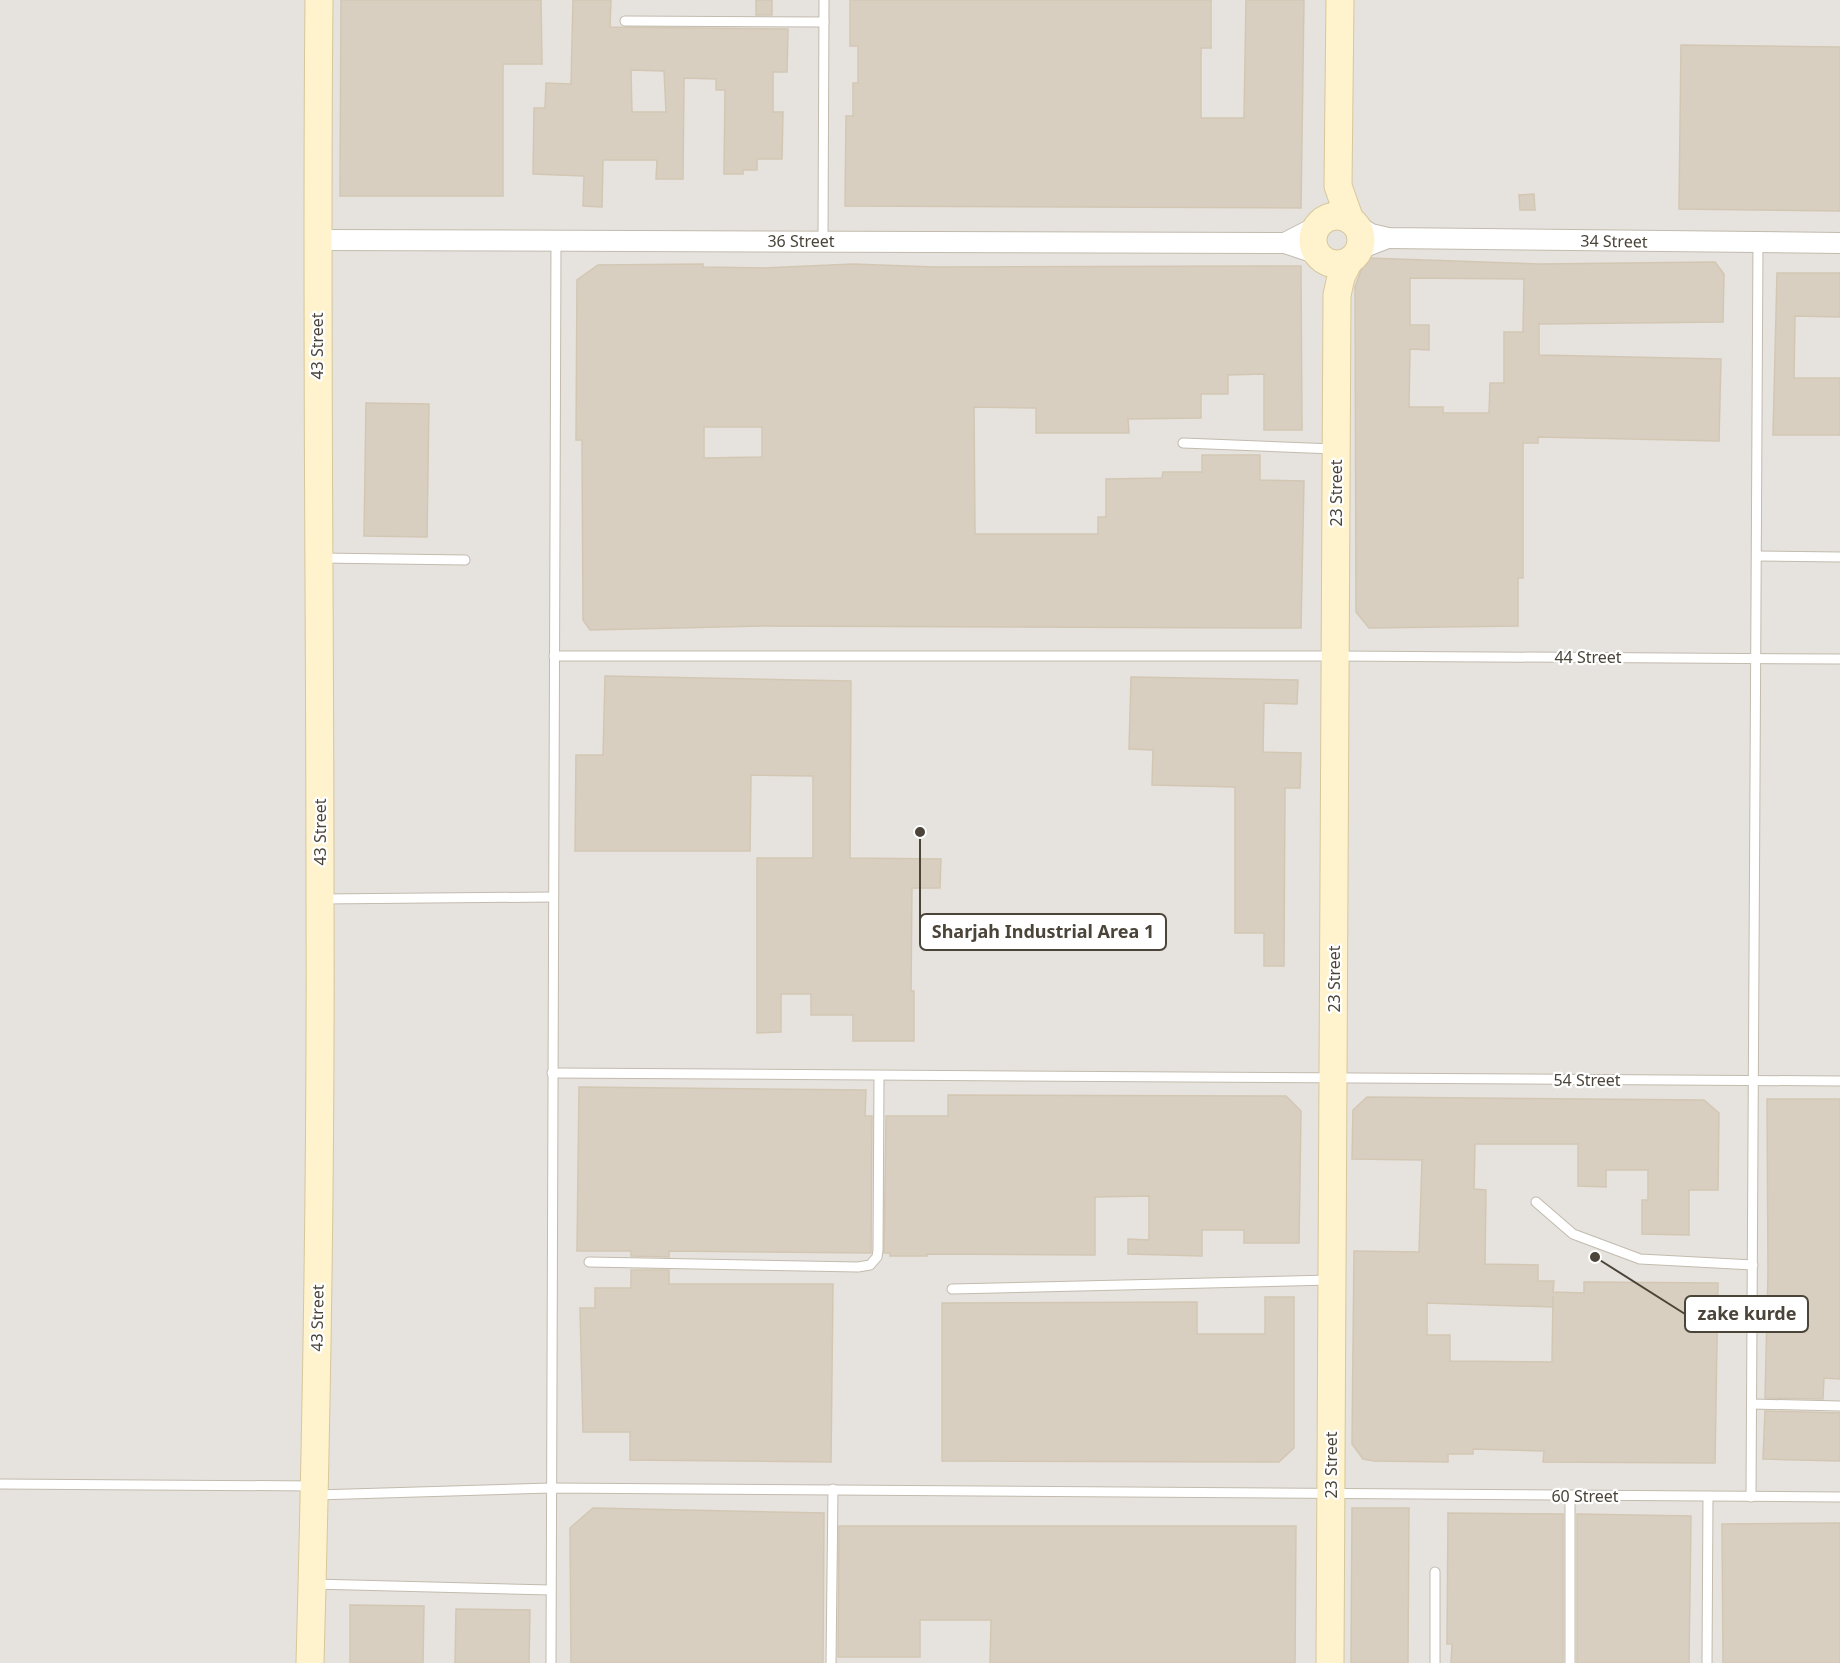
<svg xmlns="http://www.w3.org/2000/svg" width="1840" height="1663" viewBox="0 0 1840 1663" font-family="'Noto Sans',sans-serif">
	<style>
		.industrial { fill: #e6e2dd }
		.building { fill: #d8cfc1; stroke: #d3c7b4; stroke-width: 1.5; fill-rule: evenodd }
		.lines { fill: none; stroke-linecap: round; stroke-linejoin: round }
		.lane-casing { stroke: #c2bbae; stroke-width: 11 }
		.street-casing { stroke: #c2bbae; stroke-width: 22 }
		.secondary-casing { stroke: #d6c79b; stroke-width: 29 }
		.lane { stroke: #fff; stroke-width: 9 }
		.street { stroke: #fff; stroke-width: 20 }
		.secondary { stroke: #fff3cd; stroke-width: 27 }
		.labels { text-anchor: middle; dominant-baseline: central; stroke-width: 4.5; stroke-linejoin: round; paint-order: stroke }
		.street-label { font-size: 16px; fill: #4b4439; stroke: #fff }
		.leader { fill: none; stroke: #4b4439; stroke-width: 2 }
		.callout-dot { fill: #4b4439; stroke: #fff; stroke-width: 2 }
		.callout { fill: #fff; stroke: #4b4439; stroke-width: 2 }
		.callout-label { font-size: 18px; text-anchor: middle; font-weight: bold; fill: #4b4439 }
	</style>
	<rect width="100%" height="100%" fill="#f6f3ec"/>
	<!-- industrial -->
	<rect class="industrial" x="0" y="0" width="1840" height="1663"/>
	<!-- building -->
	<g class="building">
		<path d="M341 0H541L542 64H503V196H340Z"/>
		<path d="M573 0H611L610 27 788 29 787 72H773V112H783L782 159H757V170H743V174H724L725 90H716V79L684 78 683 179H656L657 160H603L602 207 583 206 584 176 533 174 534 108H545L546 83 571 84ZM631 70 664 71 666 112H632Z"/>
		<rect x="756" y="0" width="16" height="15"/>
		<path d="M850 0H1211V48H1201V118H1244L1246 0H1304L1301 208 845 206 846 116H853V83H858V46H850Z"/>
		<path d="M1681 45 1840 47V211L1679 209Z"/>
		<path d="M1534 194 1535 210H1520L1519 195Z"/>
		<path d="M1368 258 1540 264 1715 262 1724 274 1723 322 1539 324V355L1721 359 1719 441 1538 437V443H1523V578H1518V626L1369 628 1356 612 1355 287 1365 260ZM1410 278 1524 279 1523 332H1504V383H1490L1489 413H1443V407H1409L1410 349 1429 350V325H1410Z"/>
		<path d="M703 264V267L763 268 853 264 934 267 1301 266 1302 430H1264V374L1228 375V394H1201V418L1128 419 1129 433H1036V408L974 407 975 534H1098V517H1106V479L1162 478 1163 472H1202V455H1260V480L1304 481 1301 628 763 626 590 630 583 620 582 440H576L577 280 598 265ZM704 427H762V457L704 458Z"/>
		<path d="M1777 273H1840V317L1795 316 1794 378H1840V435H1773Z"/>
		<path d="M366 403 429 404 427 537 364 536Z"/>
		<path d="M605 676 851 681 850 858 941 859 940 888H912L911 991H914V1041H853V1015H811V994H781V1032L757 1033V858H813V776L751 775 750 851H575L576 755H603Z"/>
		<path d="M1131 677 1298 680 1297 704 1264 703 1263 752 1301 753 1300 788H1285L1284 966H1264V933H1235V787L1152 785 1153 750 1129 749Z"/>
		<path d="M579 1087 866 1090 865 1116H872L871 1253 669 1251V1257L631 1256V1251H577Z"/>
		<path d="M948 1095 1286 1096 1301 1111 1299 1243H1244V1230H1202V1256L1128 1254V1239L1149 1240V1196L1095 1197V1255L927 1254V1256H890V1253H884L886 1116H948Z"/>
		<path d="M1367 1097 1704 1100 1719 1113 1718 1190H1689V1235L1642 1234V1200H1648V1170H1606V1187L1578 1186V1144H1475L1474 1189 1486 1190 1485 1264 1538 1265V1281H1554L1553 1292 1584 1293V1282L1718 1283 1715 1463 1543 1462 1544 1451 1473 1449V1454H1448V1462L1374 1461 1363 1459 1352 1444 1354 1251 1419 1252 1422 1160 1352 1159 1353 1110ZM1553 1296 1552 1362 1450 1361V1335H1427V1303L1553 1307Z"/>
		<path d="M1767 1099H1840V1379L1824 1378 1823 1399 1765 1398 1768 1272Z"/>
		<path d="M631 1270H669V1284H833L831 1462 630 1460V1432H583L580 1308H595V1288H631Z"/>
		<path d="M1265 1297H1294V1448L1279 1462 942 1461V1303L1197 1302V1334H1265Z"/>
		<path d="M1765 1411 1840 1413V1461L1763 1459Z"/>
		<path d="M593 1508 824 1513 823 1663H571L570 1528Z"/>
		<path d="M1352 1508H1409L1408 1663H1351Z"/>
		<path d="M1448 1513 1563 1514V1663H1451L1452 1644H1447Z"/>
		<path d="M1577 1514 1691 1516 1689 1663H1577Z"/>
		<path d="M1840 1523V1663H1723L1722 1524Z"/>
		<path d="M839 1526H1296L1295 1663H990L991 1620H920V1657H838Z"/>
		<path d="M350 1605 424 1606 423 1663H350Z"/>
		<path d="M456 1609 530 1610 529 1663H455Z"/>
	</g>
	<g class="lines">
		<defs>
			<g id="lane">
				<path d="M625 21 824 22"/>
				<path d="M823 241 824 0"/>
				<path d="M1183 443 1334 449"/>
				<path d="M1757 556 1840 557"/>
				<path d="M321 558 465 560"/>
				<path d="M554 656H1335L1840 659"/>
				<path d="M321 899 553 897"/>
				<path d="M552 1073 1840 1081"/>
				<path d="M1536 1202 1573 1234 1640 1259 1753 1265"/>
				<path d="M589 1262 858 1267 870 1265 877 1257 878 1250 879 1076"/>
				<path d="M952 1289 1330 1280"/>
				<path d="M1752 1404 1840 1406"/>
				<path d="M0 1484 313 1486"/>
				<path d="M316 1495 551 1488 1840 1497"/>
				<path d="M1570 1496V1663"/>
				<path d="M1751 1497 1758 242"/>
				<path d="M313 1584 551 1590"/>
				<path d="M551 1663 556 240"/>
				<path d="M831 1663 833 1489"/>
				<path d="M1435 1663V1572"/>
				<path d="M1707 1663 1708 1497"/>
			</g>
			<g id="street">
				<path d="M1356 225 1371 234 1388 238 1840 243"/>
				<path d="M317 240 1285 243 1318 254"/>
				<path d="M1285 243 1318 226"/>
				<path d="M1359 249 1388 238"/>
			</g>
			<g id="secondary">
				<path d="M1340 0 1338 186 1350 220"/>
				<circle cx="1337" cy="240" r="24"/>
				<path d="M310 1663C317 1407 321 1150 320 894 320 596 316 298 319 0"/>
				<path d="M1330 1663 1337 295 1341 277 1349 261"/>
			</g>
		</defs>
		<!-- lane casing -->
		<use href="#lane" class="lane-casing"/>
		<!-- street casing -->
		<use href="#street" class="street-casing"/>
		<!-- secondary casing -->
		<use href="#secondary" class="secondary-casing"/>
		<!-- lane -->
		<use href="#lane" class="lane"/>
		<!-- street -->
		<use href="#street" class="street"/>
		<!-- secondary -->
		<use href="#secondary" class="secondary"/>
	</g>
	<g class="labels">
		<!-- street labels -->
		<g class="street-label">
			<text x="801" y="241">36 Street</text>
			<text transform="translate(1614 241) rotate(1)">34 Street</text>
			<text transform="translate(317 346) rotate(-90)">43 Street</text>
			<text transform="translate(1336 493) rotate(-90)">23 Street</text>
			<text x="1588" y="657">44 Street</text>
			<text transform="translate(320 832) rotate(-90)">43 Street</text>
			<text transform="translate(1334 979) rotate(-90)">23 Street</text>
			<text x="1587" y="1080">54 Street</text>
			<text transform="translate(317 1318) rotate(-89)">43 Street</text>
			<text transform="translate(1331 1465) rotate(-90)">23 Street</text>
			<text x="1585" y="1496">60 Street</text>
		</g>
	</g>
	<!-- callouts -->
	<path class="leader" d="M920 832L920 932M1595 1257L1685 1314"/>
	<g class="callout-dot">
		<circle cx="920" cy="832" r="6"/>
		<circle cx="1595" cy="1257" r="6"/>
	</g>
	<g class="callout">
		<rect x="920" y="914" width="246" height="36" rx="6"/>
		<rect x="1685" y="1296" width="123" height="36" rx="6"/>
	</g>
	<g class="callout-label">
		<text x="1043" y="938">Sharjah Industrial Area 1</text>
		<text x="1747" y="1320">zake kurde</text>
	</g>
</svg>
